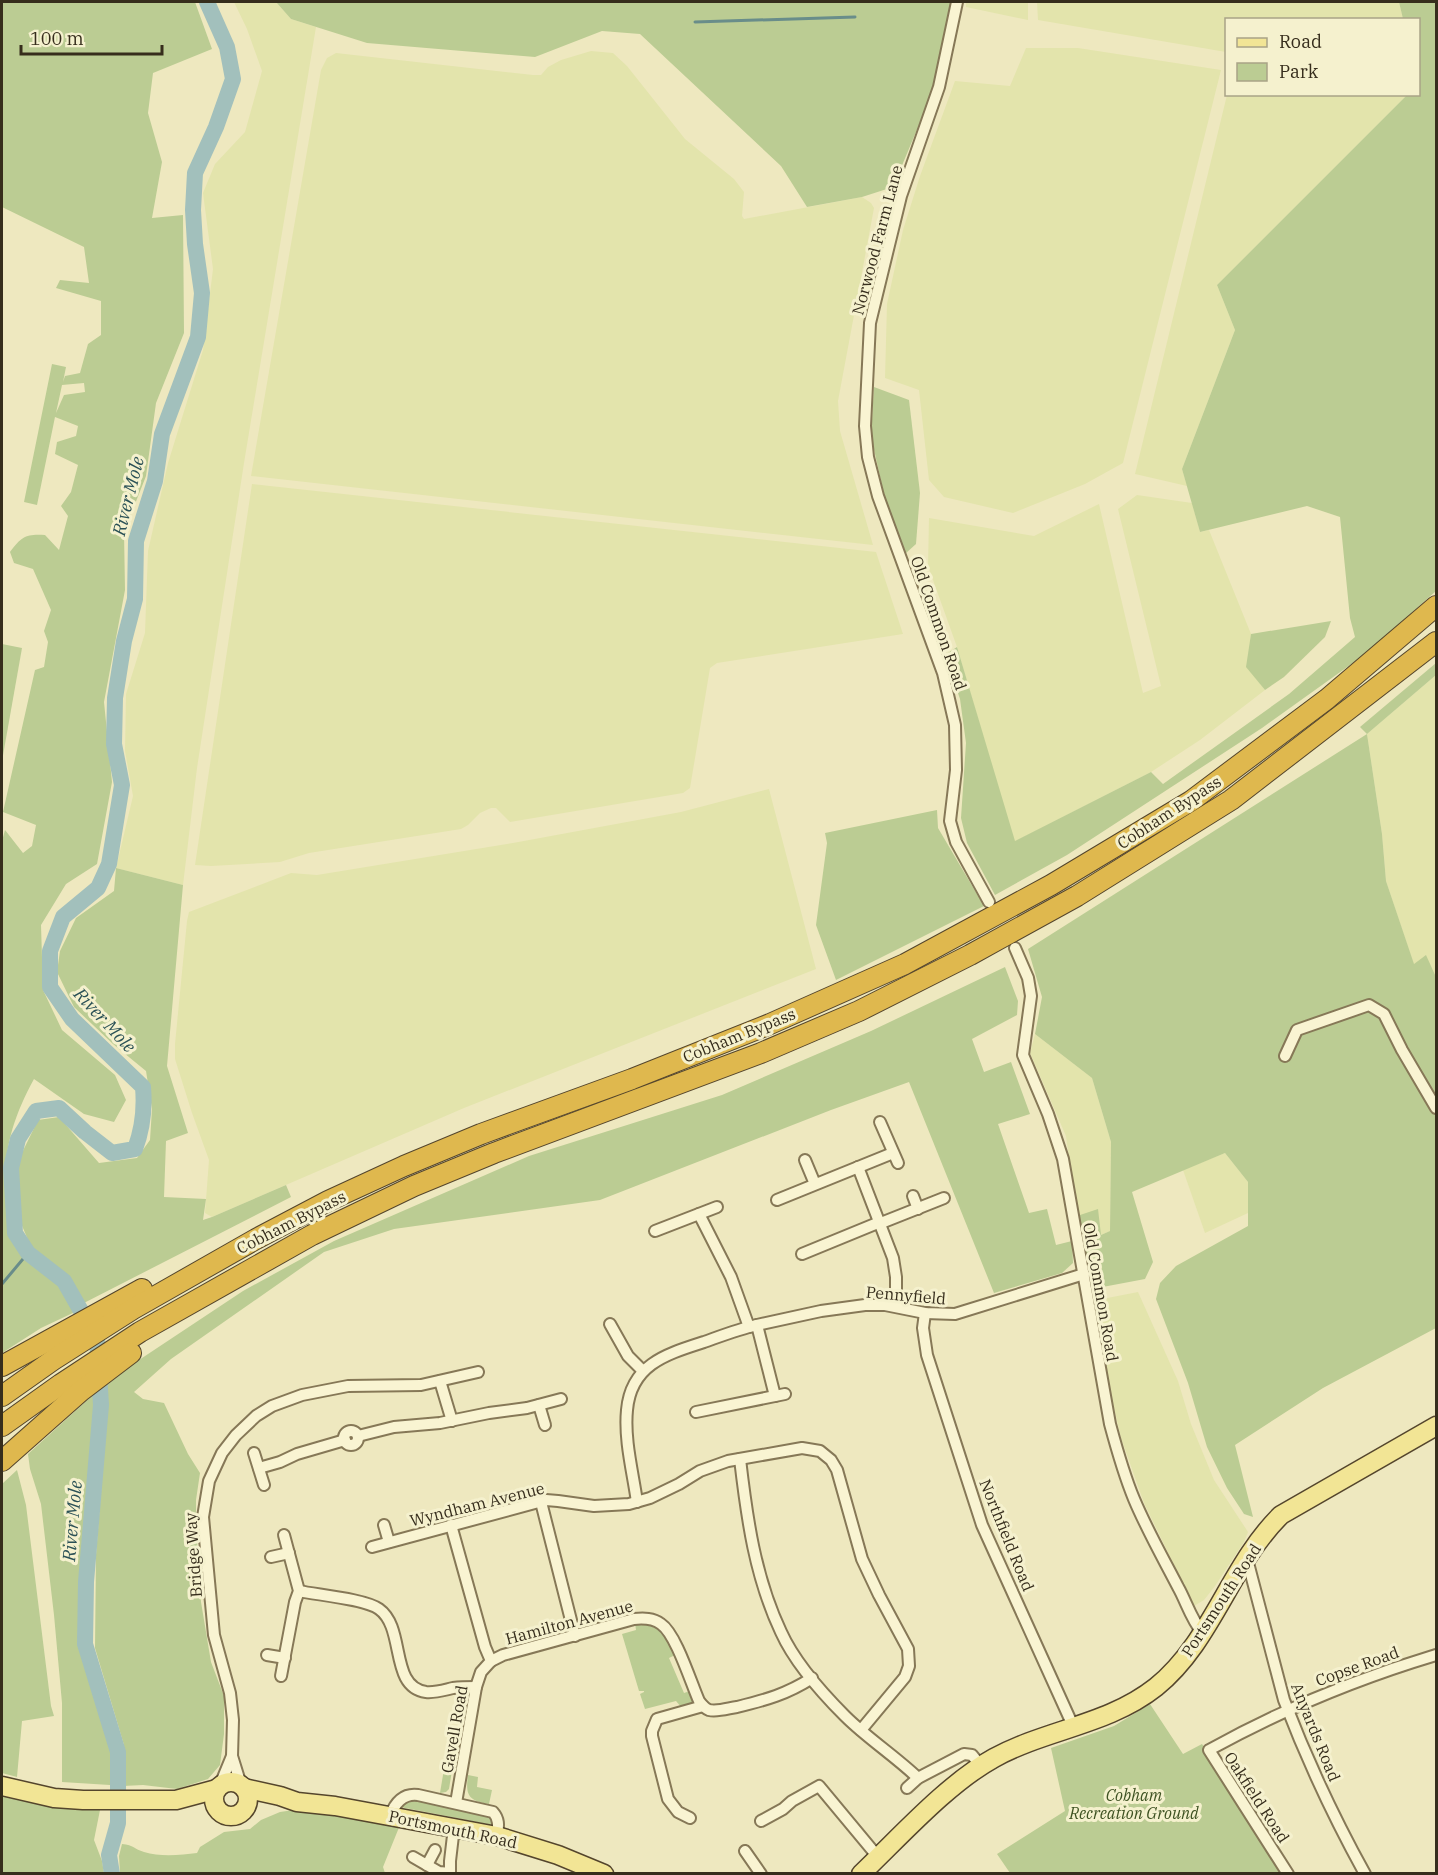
<svg xmlns="http://www.w3.org/2000/svg" width="1438" height="1875" viewBox="0 0 1438 1875" font-family="'IBM Plex Serif',serif">
	<style>
		.farmland { fill: #e3e4ac }
		.green { fill: #bbcc93; fill-rule: evenodd }
		.lines { fill: none; stroke-linecap: round; stroke-linejoin: round }
		.stream { stroke: #698d8a; stroke-width: 3 }
		.river { stroke: #a2c0bc; stroke-width: 16 }
		.street-casing { stroke: #867857; stroke-width: 14 }
		.primary-casing { stroke: #54452c; stroke-width: 21 }
		.highway-casing { stroke: #54452c; stroke-width: 22 }
		.street { stroke: #f9f4d2; stroke-width: 10 }
		.primary { stroke: #f2e595; stroke-width: 18 }
		.highway { stroke: #dfb84e; stroke-width: 20 }
		.labels { text-anchor: middle; dominant-baseline: central; stroke-width: 6; stroke-linejoin: round; paint-order: stroke }
		.street-label { font-size: 16px; fill: #362d1c; stroke: #f5f1ce }
		.park-label { font-size: 16px; font-style: italic; fill: #3e5222; stroke: #f5f1ce }
		.water-label { font-size: 18px; font-style: italic; fill: #2b5156; stroke: #f5f1ce }
	</style>
	<rect width="100%" height="100%" fill="#eee8bf"/>
	<!-- farmland -->
	<g class="farmland">
		<path d="M234 2H276L291 19 316 27 244 463 197 768 183 885 116 868 133 796 125 751 126 694 145 633 148 551 168 463 203 350 213 269 203 193 215 164 245 132 262 71 247 29Z"/>
		<path d="M966 2H1028V20L966 7Z"/>
		<path d="M1037 2H1399L1403 19 1226 20V52L1038 20Z"/>
		<path d="M1026 48H1078L1221 70 1123 463 1085 484 1013 513 944 497 929 480 919 390 885 378 887 304 903 230 920 176 955 81 1010 86Z"/>
		<path d="M591 51 613 53 627 66 685 139 734 179 744 192 742 216 744 219 862 197 871 203 874 208 838 401 840 431 873 545 251 476 321 70 327 58 336 53 533 75H541L548 67 561 60Z"/>
		<path d="M1401 94 1407 95 1217 285 1235 330 1182 469 1187 486 1135 474 1227 95Z"/>
		<path d="M252 484 876 552 903 634 717 663 710 668 690 788 683 793 510 822 496 808H491L480 813 468 825 461 829 309 853 280 862 211 866 195 865Z"/>
		<path d="M1137 495 1192 503 1200 532 1209 530 1251 634 1247 667 1265 690 1200 740 1151 772 1014 842 957 647 928 566 929 518 1034 536 1099 504 1143 693 1161 686 1118 509Z"/>
		<path d="M1436 675V977L1426 956 1414 965 1386 881 1382 834 1367 734Z"/>
		<path d="M769 789 816 969 464 1108 212 1217 205 1213 209 1160 192 1113 175 1059V1044L187 921 189 912 291 873 317 875 513 843 681 812Z"/>
		<path d="M1035 1034 1092 1078 1111 1142 1110 1231 1101 1235 1077 1216 1066 1136 1030 1053Z"/>
		<path d="M1225 1153 1248 1182V1213L1205 1233 1183 1170Z"/>
		<path d="M1138 1292 1178 1381 1191 1424 1214 1480 1248 1532 1244 1542 1215 1586 1204 1600 1194 1606 1144 1503 1121 1438 1102 1355 1092 1301Z"/>
	</g>
	<!-- green -->
	<g class="green">
		<path d="M2 2H195L212 49 153 73 148 113 162 162 152 218 183 215 184 333 156 403 146 476 124 532 125 590 104 702 112 782 97 864 66 884 41 925 43 990 62 1030 115 1075 126 1100 114 1122 84 1114 34 1079C10 1123 0 1161 8 1212 11 1226 15 1243 23 1255 31 1269 49 1272 60 1283 66 1290 70 1303 75 1312L41 1328 2 1353V841L5 830 23 853 32 846 36 825 3 812 35 670 44 667 48 642 44 631 51 610 33 569 14 563 10 552C22 536 26 534 45 535L59 550 68 516 61 506 71 492 78 465 55 454 57 442 76 436 78 426 55 417 37 505 24 502 52 364 66 367 63 382 65 376 80 373 88 344 101 335V301L56 288 60 280 89 283 84 247 2 207ZM84 383 85 392 64 395 56 413 62 385Z"/>
		<path d="M276 2H952L936 84 893 187 862 197 807 207 781 166 640 34 602 31 535 57 367 43 291 19Z"/>
		<path d="M1399 2H1436V591L1364 655 1262 728 1067 855 995 895 967 843 961 818 966 743 960 699 945 655 957 647 1015 841 1151 772 1163 784 1289 694 1355 637 1350 618 1340 517 1307 506 1200 532 1182 469 1235 330 1217 285 1407 95 1418 94V20L1403 19Z"/>
		<path d="M874 387 909 400 920 493 916 544 906 553 885 499 871 436Z"/>
		<path d="M1331 621 1325 637 1284 677 1265 690 1246 667 1251 634Z"/>
		<path d="M2 644 22 648 2 761Z"/>
		<path d="M1436 663V675L1367 734 1382 834 1386 881 1414 964 1426 955 1436 977V1328L1323 1388 1235 1445 1253 1517 1244 1514 1227 1488 1207 1447 1188 1383 1156 1299 1160 1283 1176 1266 1248 1226V1182L1225 1153 1132 1192 1153 1262 1145 1279 1092 1289 1077 1216 1098 1209 1101 1235 1110 1231 1111 1142 1092 1078 1035 1034 1042 997 1028 949 1367 734 1360 727Z"/>
		<path d="M937 810 938 828 984 906 836 980 816 925 827 843 825 833Z"/>
		<path d="M116 868 183 885 167 1066 188 1133 166 1141 164 1197 206 1199 203 1220 212 1217 286 1185 291 1197 82 1304 72 1285 58 1269 31 1247 20 1221 18 1161 38 1120 59 1117 99 1163 137 1158 150 1140 152 1109 146 1071 113 1044 74 1007 57 972 60 951 76 918 114 891Z"/>
		<path d="M1005 967 1018 1001 1017 1015 972 1039 984 1072 1011 1062 1030 1114 998 1124 1029 1213 1047 1209 1056 1245 1072 1241 1073 1263 1062 1273 994 1293 909 1082 831 1110 600 1200 394 1229 324 1252 171 1359 134 1392 143 1399 164 1403 188 1454 200 1473 196 1500V1526L201 1602 211 1662 224 1696V1734L220 1765 208 1779 177 1789 143 1785 123 1786 124 1745 95 1648 96 1555 107 1415V1385L133 1364 243 1291 334 1241 529 1156 722 1095 871 1031Z"/>
		<path d="M94 1394 95 1406 78 1602 80 1650 111 1752 110 1785 62 1782V1703L54 1615 41 1504 30 1469 28 1454Z"/>
		<path d="M17 1470 26 1505 51 1706 54 1716 22 1721 17 1777 2 1773V1484Z"/>
		<path d="M641 1622 656 1625 667 1637 675 1655 669 1658 684 1693 690 1691 693 1700 689 1707 682 1708 676 1701 645 1709 640 1694 644 1692V1691H639L622 1634 636 1630 635 1623Z"/>
		<path d="M1150 1704 1183 1754 1202 1744 1284 1873H1010L997 1854 1065 1811 1051 1748 1114 1726Z"/>
		<path d="M446 1757 454 1758 449 1789 446 1792 440 1793Z"/>
		<path d="M468 1775 478 1777 477 1787 492 1790 489 1804C469 1801 465 1796 468 1775Z"/>
		<path d="M2 1793 100 1810 94 1840 102 1861 104 1873H2Z"/>
		<path d="M408 1798 493 1816V1825L400 1807Z"/>
		<path d="M307 1808 400 1825 383 1867 385 1873H120L119 1856 122 1844C134 1845 134 1849 144 1852 160 1857 181 1855 197 1853L200 1847 224 1832 250 1829 261 1820 280 1812Z"/>
	</g>
	<g class="lines">
		<!-- stream -->
		<g class="stream">
			<path d="M695 22 855 17"/>
			<path d="M2 1284 28 1253"/>
		</g>
		<!-- river -->
		<path class="river" d="M112 1874 109 1855 118 1823V1752L85 1644 86 1582 101 1405 97 1339 64 1281 28 1253 15 1233 11 1168 18 1139 36 1111 59 1108 85 1132 112 1153 135 1149C143 1128 145 1110 143 1087L72 1019 50 987V951L63 917 98 888 109 864 122 785 114 744 115 698 124 641 135 599 136 541 155 481 162 434 198 337 202 293 195 244 193 210 195 173 216 127 233 79 227 47 207 2"/>
		<defs>
			<g id="street">
				<path d="M957 2 939 87 901 196 870 323 865 426 868 457 878 496 943 673 955 725 956 770 950 821 956 842 989 902"/>
				<path d="M1015 948 1028 978 1031 996 1023 1055 1048 1114 1063 1159 1110 1424C1117 1450 1124 1475 1134 1499 1147 1530 1163 1558 1178 1587 1186 1601 1191 1619 1202 1632"/>
				<path d="M1285 1056 1297 1030 1369 1005 1384 1014 1402 1050 1436 1108"/>
				<path d="M880 1122 898 1163"/>
				<path d="M805 1160 815 1184"/>
				<path d="M858 1167 893 1258 896 1277V1306"/>
				<path d="M913 1196 918 1209"/>
				<path d="M777 1200 893 1153"/>
				<path d="M699 1214 731 1277 749 1327"/>
				<path d="M881 1223 944 1198"/>
				<path d="M655 1231 717 1207"/>
				<path d="M802 1254 880 1222"/>
				<path d="M925 1313 923 1328 927 1355 982 1525 1074 1728"/>
				<path d="M610 1324 628 1356 643 1371"/>
				<path d="M757 1325 821 1311 865 1305H885L925 1313 955 1314 1084 1274"/>
				<path d="M440 1381 452 1421"/>
				<path d="M539 1405 545 1425"/>
				<path d="M696 1412 785 1394"/>
				<circle cx="351" cy="1438" r="7"/>
				<path d="M358 1436 394 1427 440 1423 489 1413 527 1408 561 1399"/>
				<path d="M254 1453 264 1485"/>
				<path d="M740 1459C747 1519 755 1577 781 1632 795 1663 821 1692 845 1716 867 1738 895 1756 918 1778"/>
				<path d="M259 1468 280 1462 297 1454 345 1440"/>
				<path d="M541 1502 575 1636"/>
				<path d="M637 1502C633 1473 624 1440 627 1410 631 1364 667 1354 704 1342 721 1336 739 1329 757 1325L775 1396"/>
				<path d="M384 1525 389 1542"/>
				<path d="M451 1525 485 1647 491 1661 481 1672 476 1687 456 1803"/>
				<path d="M372 1547 546 1500 558 1501 594 1506 629 1504 650 1498 679 1484 700 1471 728 1461 802 1448 820 1451 831 1460 837 1470 862 1559 879 1595 908 1649 909 1666 905 1677 861 1730"/>
				<path d="M271 1557 289 1553"/>
				<path d="M1247 1559 1284 1700C1307 1760 1334 1818 1365 1874"/>
				<path d="M299 1591C318 1595 365 1599 379 1609 406 1628 389 1687 426 1692 435 1693 444 1690 453 1688 461 1687 469 1687 476 1687"/>
				<path d="M267 1655 285 1658"/>
				<path d="M491 1661 503 1655 634 1619C644 1618 653 1618 661 1624 676 1634 691 1683 699 1701 702 1705 704 1708 709 1710 718 1712 729 1708 737 1707 766 1700 787 1694 812 1678"/>
				<path d="M281 1676 295 1602 299 1591 284 1535"/>
				<path d="M232 1756 241 1785"/>
				<path d="M220 1785 232 1756 233 1720 230 1693 214 1635 203 1517 209 1481 222 1453 236 1435 256 1416 272 1406 302 1395 348 1386 421 1385 478 1372"/>
				<path d="M907 1788 918 1778 964 1754 972 1755 981 1766"/>
				<path d="M390 1816C395 1803 403 1793 418 1795L493 1812C500 1820 498 1827 497 1836"/>
				<path d="M690 1818 678 1812 668 1799 652 1736V1731L657 1719 703 1706"/>
				<path d="M761 1821 783 1809 792 1801 819 1786 878 1857"/>
				<path d="M745 1851 761 1874"/>
				<path d="M413 1857 439 1872 450 1873"/>
				<path d="M427 1865 435 1850"/>
				<path d="M450 1874V1861L454 1827"/>
				<path d="M1288 1874 1209 1750C1283 1709 1356 1679 1436 1655"/>
			</g>
			<g id="primary">
				<circle cx="231" cy="1799" r="17"/>
				<path d="M2 1786 54 1798 83 1800H176L217 1789"/>
				<path d="M244 1788 280 1796 297 1802 335 1806 497 1836 558 1855 604 1874"/>
				<path d="M861 1874C901 1836 947 1784 994 1758 1047 1729 1108 1725 1156 1687 1212 1642 1230 1565 1281 1515L1436 1426"/>
			</g>
			<g id="highway">
				<path d="M2 1366 142 1289"/>
				<path d="M2 1396 53 1360 133 1309 256 1239 328 1201 404 1166 481 1134 632 1079 770 1024 905 964 1051 885 1191 801 1327 699 1436 606"/>
				<path d="M2 1426 61 1384 140 1332 312 1235 414 1186 494 1153 761 1053 859 1011 970 955 1077 896 1231 800 1436 642"/>
				<path d="M2 1461 81 1391 131 1353"/>
			</g>
		</defs>
		<!-- street casing -->
		<use href="#street" class="street-casing"/>
		<!-- primary casing -->
		<use href="#primary" class="primary-casing"/>
		<!-- highway casing -->
		<use href="#highway" class="highway-casing"/>
		<!-- street -->
		<use href="#street" class="street"/>
		<!-- primary -->
		<use href="#primary" class="primary"/>
		<!-- highway -->
		<use href="#highway" class="highway"/>
	</g>
	<g class="labels">
		<!-- street labels -->
		<g class="street-label">
			<text transform="translate(877 240) rotate(-75)">Norwood Farm Lane</text>
			<text transform="translate(939 623) rotate(71)">Old Common Road</text>
			<text transform="translate(1169 812) rotate(-33)">Cobham Bypass</text>
			<text transform="translate(739 1035) rotate(-22)">Cobham Bypass</text>
			<text transform="translate(291 1222) rotate(-27)">Cobham Bypass</text>
			<text transform="translate(1101 1292) rotate(80)">Old Common Road</text>
			<text transform="translate(906 1295) rotate(5)">Pennyfield</text>
			<text transform="translate(477 1504) rotate(-14)">Wyndham Avenue</text>
			<text transform="translate(1007 1535) rotate(68)">Northfield Road</text>
			<text transform="translate(193 1555) rotate(-94)">Bridge Way</text>
			<text transform="translate(1221 1600) rotate(-57)">Portsmouth Road</text>
			<text transform="translate(569 1622) rotate(-15)">Hamilton Avenue</text>
			<text transform="translate(1357 1666) rotate(-20)">Copse Road</text>
			<text transform="translate(454 1729) rotate(-80)">Gavell Road</text>
			<text transform="translate(1316 1732) rotate(68)">Anyards Road</text>
			<text transform="translate(1257 1797) rotate(57)">Oakfield Road</text>
			<text transform="translate(453 1829) rotate(12)">Portsmouth Road</text>
		</g>
		<!-- park labels -->
		<g class="park-label">
			<text x="1134" y="1795">Cobham<tspan x="1134" dy="18">Recreation Ground</tspan></text>
		</g>
		<!-- water labels -->
		<g class="water-label">
			<text transform="translate(128 496) rotate(-76)">River Mole</text>
			<text transform="translate(105 1020) rotate(47)">River Mole</text>
			<text transform="translate(72 1521) rotate(-85)">River Mole</text>
		</g>
	</g>
	<!-- border -->
	<rect width="1438" height="1875" fill="none" stroke="#362d1c" stroke-width="6"/>
	<!-- legend -->
	<rect x="1225" y="18" width="195" height="78" fill="#f5f1ce" stroke="#a9a387" stroke-width="1.5"/>
	<rect x="1237" y="38" width="30" height="9" fill="#f2e595" stroke="#a9a387" stroke-width="1.5"/>
	<text x="1279" y="48" font-size="18" fill="#362d1c">Road</text>
	<rect x="1237" y="63" width="30" height="18" fill="#bbcc93" stroke="#a9a387" stroke-width="1.5"/>
	<text x="1279" y="78" font-size="18" fill="#362d1c">Park</text>
	<!-- scale -->
	<path d="M21 45v9h141v-9" fill="none" stroke="#362d1c" stroke-width="3"/>
	<text x="30" y="45" font-size="18" fill="#362d1c" stroke="#f5f1ce" stroke-width="4.5" paint-order="stroke">100 m</text>
</svg>
